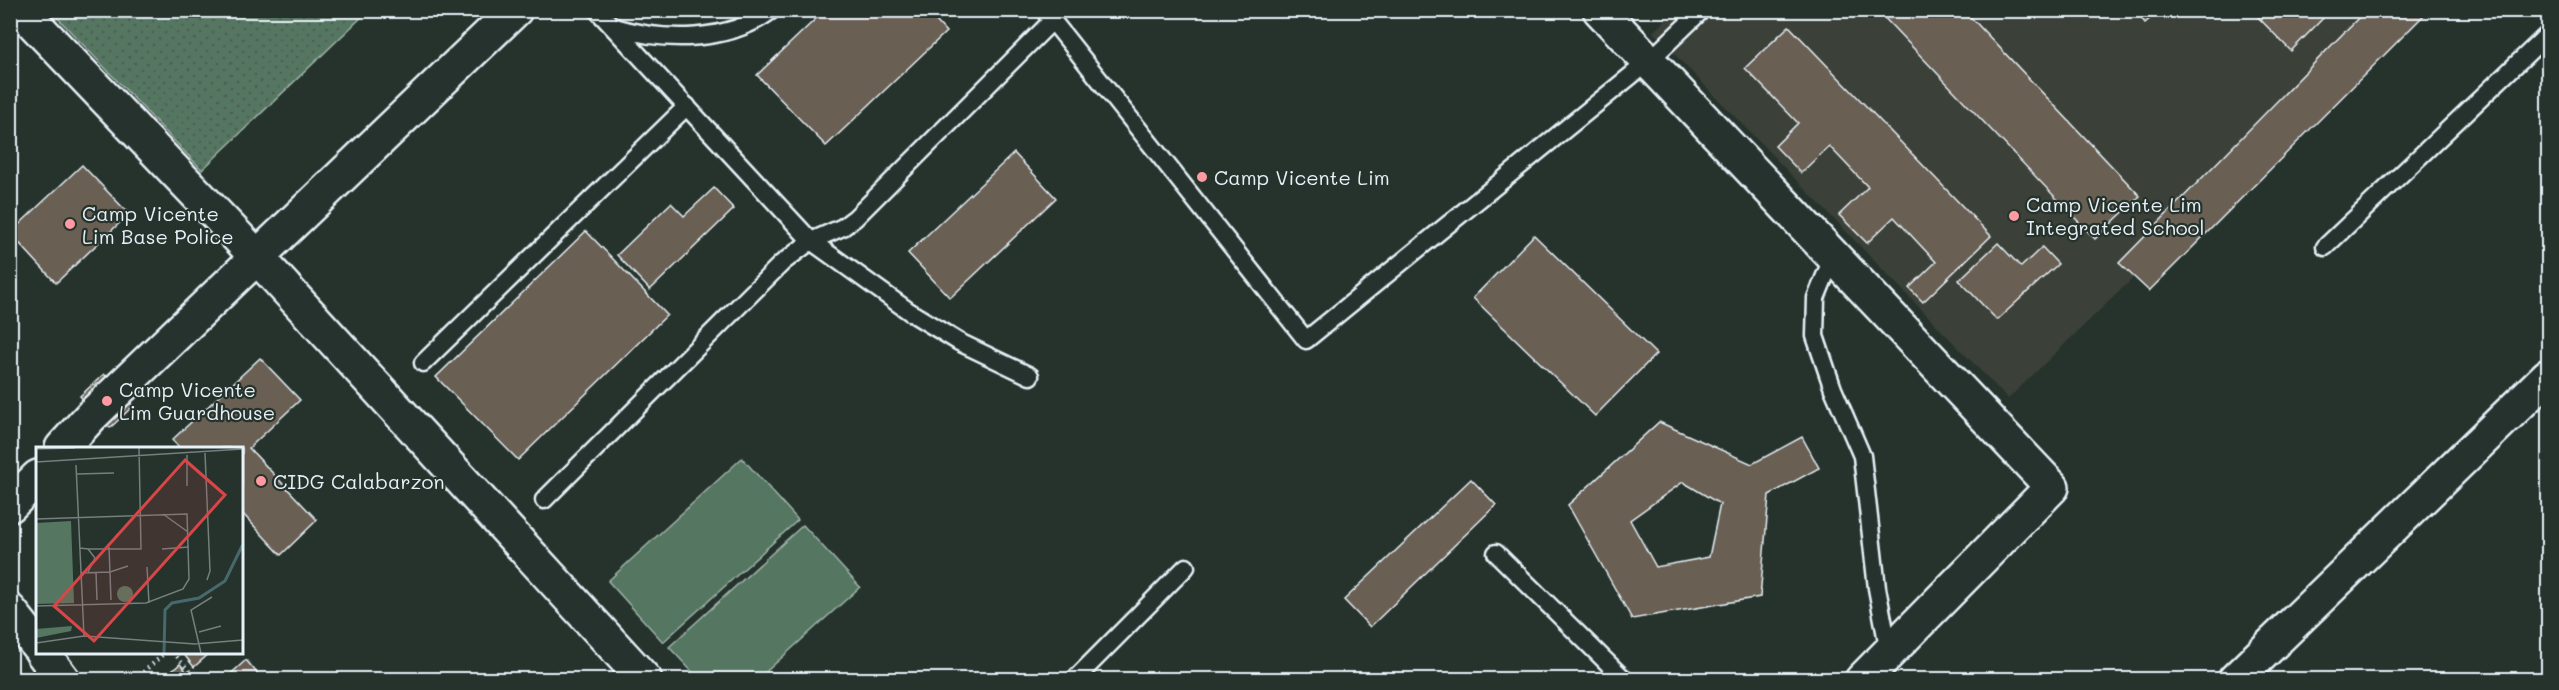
<svg xmlns="http://www.w3.org/2000/svg" width="2559" height="690" viewBox="0 0 2559 690" font-family="Mali,sans-serif">
	<style>
		.built { fill: #3a4038 }
		.grass { fill: url(#grass-dots); stroke: #9eb4ac; stroke-width: 1.5 }
		.garden { fill: #557660; stroke: #9eb4ac; stroke-width: 1.5 }
		.building { fill: #695e53; stroke: #e8f1f8; stroke-width: 1.5; fill-rule: evenodd }
		.lines { fill: none; stroke-linecap: round; stroke-linejoin: round }
		.lane-casing { stroke: #e8f1f8; stroke-width: 21 }
		.street-casing { stroke: #e8f1f8; stroke-width: 38 }
		.secondary-casing { stroke: #e8f1f8; stroke-width: 38 }
		.path { stroke: #e8f1f8; stroke-width: 4; stroke-dasharray: 1.5 4.5; stroke-linecap: butt }
		.lane { stroke: #26332d; stroke-width: 16 }
		.street { stroke: #26332d; stroke-width: 33 }
		.secondary { stroke: #26332d; stroke-width: 33 }
		.poi-dot { fill: #ff9aa2; stroke: #26332d; stroke-width: 2 }
		.labels { text-anchor: middle; dominant-baseline: central; stroke-width: 4.5; stroke-linejoin: round; paint-order: stroke }
		.poi-label { font-size: 20px; fill: #e8f1f8; stroke: #26332d; text-anchor: start }
		.inset-river { fill: none; stroke: #46696c; stroke-width: 3 }
		.inset-road { fill: none; stroke: #747f7e; stroke-width: 1.5 }
		.view { fill: #d94647; fill-opacity: 0.15; stroke: #d94647; stroke-width: 3 }
		.inset-edge { fill: none; stroke: #e8f1f8; stroke-width: 3 }
	</style>
	<defs>
		<pattern id="grass-dots" width="8" height="8" patternUnits="userSpaceOnUse" patternTransform="scale(1.5)"><rect width="8" height="8" fill="#557660"/><path d="M2 2h.1M6 6h.1" fill="none" stroke="#4d5d54" stroke-width="1.8" stroke-linecap="round"/></pattern>
	</defs>
	<rect width="100%" height="100%" fill="#26332d"/>
	<filter id="ink" filterUnits="userSpaceOnUse"><feTurbulence type="fractalNoise" baseFrequency=".0167" numOctaves="2"/><feDisplacementMap in="SourceGraphic" scale="12" xChannelSelector="R" yChannelSelector="G"/><feConvolveMatrix kernelMatrix="1 2 1 2 8 2 1 2 1" color-interpolation-filters="sRGB"/></filter>
	<g filter="url(#ink)">
		<!-- built -->
		<path class="built" d="M1676 10 2409 11 2008 399 1653 32Z"/>
		<!-- grass -->
		<path class="grass" d="M51 11H368L202 170Z"/>
		<!-- garden -->
		<g class="garden">
			<path d="M742 458 798 520 663 642 608 581Z"/>
			<path d="M803 525 860 587 758 679H699L669 647Z"/>
		</g>
		<!-- building -->
		<g class="building">
			<path d="M825 10H926L946 32 826 146 757 75Z"/>
			<path d="M1877 10H1964L2140 196 2095 239Z"/>
			<path d="M2135 10H2160L2145 23Z"/>
			<path d="M2251 10H2331L2291 51Z"/>
			<path d="M2366 10H2429L2149 291 2119 263Z"/>
			<path d="M1789 26 1991 236 1923 302 1909 288 1936 262 1894 217 1867 243 1839 215 1868 187 1829 146 1801 173 1775 146 1798 123 1745 68Z"/>
			<path d="M1014 153 1056 198 950 298 908 253Z"/>
			<path d="M82 165 129 214 56 283 10 233Z"/>
			<path d="M714 188 734 209 650 290 617 255 671 203 684 216Z"/>
			<path d="M586 231 667 315 518 460 436 377Z"/>
			<path d="M1534 235 1656 354 1595 416 1473 298Z"/>
			<path d="M1998 243 2021 267 2042 247 2058 264 1997 320 1959 280Z"/>
			<path d="M260 358 300 400 249 448 317 520 281 555 242 513V448H180L172 440Z"/>
			<path d="M104 374 133 406 110 428 80 396Z"/>
			<path d="M1659 422 1752 464 1802 437 1819 468 1769 495 1760 597 1632 619 1568 505ZM1683 482 1720 504 1709 557 1656 567 1630 520Z"/>
			<path d="M1471 479 1496 505 1370 627 1344 600Z"/>
			<path d="M182 652H211L194 667Z"/>
			<path d="M246 660 263 680H224Z"/>
			<path d="M180 664 194 680H161Z"/>
		</g>
		<g class="lines">
			<defs>
				<g id="lane">
					<path d="M597 10 811 241 910 312 959 342 1030 376"/>
					<path d="M1044 10 1306 340 1649 61 1702 10"/>
					<path d="M614 27C664 42 728 43 772 10"/>
					<path d="M2325 247 2548 34"/>
					<path d="M1833 256 1816 298 1815 336 1833 389 1862 456 1877 588 1889 652"/>
					<path d="M423 363 687 106"/>
					<path d="M544 500 782 263 811 241 843 227 855 218 1053 20"/>
					<path d="M1496 553 1625 680"/>
					<path d="M1074 680 1186 567"/>
				</g>
				<g id="street">
					<path d="M21 10 258 258 645 680"/>
					<path d="M1600 10 2052 487 1862 680"/>
					<path d="M62 448 92 415 515 10"/>
					<path d="M10 505 38 477"/>
					<path d="M2235 680 2548 376"/>
				</g>
				<g id="secondary">
					<path d="M10 611 38 646"/>
					<path d="M42 652 63 680"/>
				</g>
			</defs>
			<!-- lane casing -->
			<use href="#lane" class="lane-casing"/>
			<!-- street casing -->
			<use href="#street" class="street-casing"/>
			<!-- secondary casing -->
			<use href="#secondary" class="secondary-casing"/>
			<!-- path -->
			<g class="path">
				<path d="M173 652 197 680"/>
				<path d="M134 680 166 652"/>
			</g>
			<!-- lane -->
			<use href="#lane" class="lane"/>
			<!-- street -->
			<use href="#street" class="street"/>
			<!-- secondary -->
			<use href="#secondary" class="secondary"/>
		</g>
	</g>
	<!-- markers -->
	<g class="poi-dot">
		<circle cx="1202" cy="177" r="6"/>
		<circle cx="2014" cy="216" r="6"/>
		<circle cx="70" cy="224" r="6"/>
		<circle cx="107" cy="401" r="6"/>
		<circle cx="261" cy="481" r="6"/>
	</g>
	<g class="labels">
		<!-- poi labels -->
		<g class="poi-label">
			<text x="1214" y="177">Camp Vicente Lim</text>
			<text x="2026" y="204">Camp Vicente Lim<tspan x="2026" dy="23">Integrated School</tspan></text>
			<text x="82" y="213">Camp Vicente<tspan x="82" dy="23">Lim Base Police</tspan></text>
			<text x="119" y="389">Camp Vicente<tspan x="119" dy="23">Lim Guardhouse</tspan></text>
			<text x="273" y="481">CIDG Calabarzon</text>
		</g>
	</g>
	<!-- overview -->
	<g transform="translate(36 447)">
		<rect width="207" height="207" fill="#26332d"/>
		<path d="M35 74 38 156 0 157V76Z" fill="#557660"/>
		<path d="M36 179 35 184 0 191V182Z" fill="#557660"/>
		<path d="M81 147a8 8 0 1 1 16 0a8 8 0 1 1-16 0Z" fill="#557660"/>
		<path class="inset-river" d="M128 206 129 163 136 156 163 151 189 134 207 97"/>
		<path class="inset-road" d="M0 2 39 1M169 6 174 124 171 133M151 8V39M0 15 207 2M40 18 48 189M41 27 78 26M127 67 152 85M0 72 151 67 153 132 147 142 110 156 0 159M73 100 75 153M44 101 52 102 59 111 52 125M52 102H105L103 1M126 102 153 100M111 120 113 156M60 125 61 153M45 126 74 125 92 119M163 185 185 179M0 196 48 189 159 197 207 193M165 206 155 163 176 150"/>
		<path class="view" d="M149 13 189 48 58 194 18 159Z"/>
		<rect width="207" height="207" class="inset-edge"/>
	</g>
	<!-- margin -->
	<rect width="2559" height="690" fill="none" stroke="#26332d" stroke-width="36"/>
	<rect x="18" y="18" width="2523" height="654" fill="none" stroke="#e8f1f8" stroke-width="2" filter="url(#ink)"/>
</svg>
